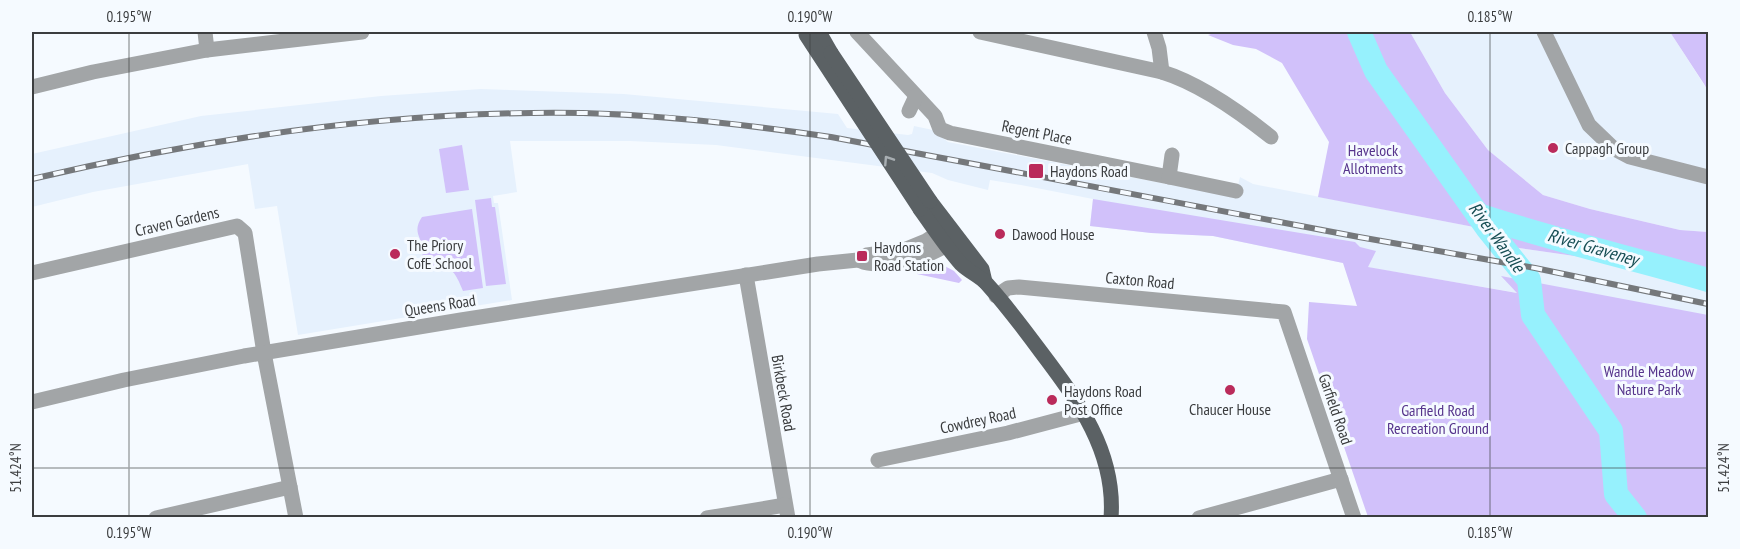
<svg xmlns="http://www.w3.org/2000/svg" width="1740" height="549" viewBox="0 0 1740 549" font-family="'PT Sans Narrow',sans-serif">
	<style>
		.built { fill: #e6f1fd }
		.green { fill: #d1c1fa }
		.lines { fill: none; stroke-linecap: round; stroke-linejoin: round }
		.river { stroke: #96f1fd; stroke-width: 24 }
		.minor { stroke: #a2a5a7; stroke-width: 15 }
		.major { stroke: #5b6164; stroke-width: 15 }
		.rail-casing { stroke: #75787b; stroke-width: 6 }
		.rail { stroke: #f5faff; stroke-width: 4; stroke-dasharray: 11; stroke-linecap: butt }
		.major-bridge { stroke: #5b6164; stroke-width: 15 }
		.oneway { stroke: #a8aeb2 }
		.ticks { fill: none; stroke: #3b3d3f; stroke-width: 1.5; stroke-opacity: 0.45 }
		.poi-dot { fill: #ba2b5b; stroke: #f5faff; stroke-width: 2 }
		.labels { text-anchor: middle; dominant-baseline: central; stroke-width: 6; stroke-linejoin: round; paint-order: stroke }
		.street-label { font-size: 16px; fill: #3b3d3f; stroke: #f5faff }
		.poi-label { font-size: 16px; fill: #3b3d3f; stroke: #f5faff; text-anchor: start }
		.park-label { font-size: 16px; fill: #56348c; stroke: #f5faff }
		.water-label { font-size: 18px; font-style: italic; fill: #164d53; stroke: #f5faff }
		.neatline { fill: none; stroke: #3b3d3f; stroke-width: 2 }
		.ticks-label { font-size: 15px; text-anchor: middle; fill: #3b3d3f }
	</style>
	<rect width="100%" height="100%" fill="#f5faff"/>
	<!-- built -->
	<g class="built">
		<path d="M1410 32H1670L1708 91V232L1680 230 1590 209 1543 195 1488 150 1445 93Z"/>
		<path d="M481 89 624 94 838 114 847 128 908 135 912 134 914 126 933 130 948 142 1235 197 1240 177 1253 184 1479 228 1512 247 1623 263 1708 281V330L1518 293 1343 263 1213 236 1151 233 1090 226 1093 199 1021 185 990 180 988 190 948 180 932 173 716 145 630 141H510L517 192 493 196 494 203H498L512 300 298 335 277 206 255 209 248 164 93 192 32 207V154L201 116 381 96Z"/>
	</g>
	<!-- green -->
	<g class="green">
		<path d="M1217 32H1410L1445 93 1488 150 1543 195 1590 209 1680 230 1708 232V281L1623 263 1512 247 1479 228 1318 197 1329 142 1282 63 1256 49 1233 45 1208 35Z"/>
		<path d="M1670 32H1708V91L1704 84Z"/>
		<path d="M462 145 469 190 446 193 439 149Z"/>
		<path d="M491 198 492 207H495L506 284 486 286 475 200Z"/>
		<path d="M1093 199 1355 242 1360 247 1376 251 1368 267 1517 293 1501 276 1708 315V517H1368L1307 339 1309 302 1357 306 1343 263 1213 236 1151 233 1090 226Z"/>
		<path d="M472 209 483 288 463 291C453 267 451 266 425 268L420 263 421 257 424 252C421 236 412 232 422 217Z"/>
		<path d="M941 264 954 271 962 280 959 283 917 274 918 269Z"/>
	</g>
	<g class="lines">
		<!-- river -->
		<g class="river">
			<path d="M1359 32 1376 71 1488 229 1529 280 1533 315 1611 431 1616 494 1635 518"/>
			<path d="M1478 215C1553 240 1632 258 1708 280"/>
		</g>
		<!-- minor -->
		<g class="minor">
			<path d="M205 32 207 50"/>
			<path d="M857 32 935 116 940 129 950 133 1169 177 1172 155"/>
			<path d="M980 32 1162 72 1159 48 1154 32"/>
			<path d="M1544 32 1589 125 1613 148 1630 157 1708 177"/>
			<path d="M1162 72C1198 83 1241 113 1271 137"/>
			<path d="M32 87 93 72 207 50 362 32"/>
			<path d="M909 111 916 96"/>
			<path d="M1169 177 1236 191"/>
			<path d="M861 261C867 264 873 264 880 264 911 264 931 255 957 239"/>
			<path d="M32 273 237 226 245 233 264 353 296 518"/>
			<path d="M746 275 788 518"/>
			<path d="M996 296 1008 288 1019 287 1284 312 1354 518"/>
			<path d="M32 402 124 380 244 356 461 320 818 264 858 260 867 255 904 250 926 241 947 227"/>
			<path d="M878 460 1008 433 1084 413"/>
			<path d="M156 518 290 487"/>
			<path d="M707 518 785 505"/>
			<path d="M1199 518 1341 479"/>
		</g>
		<!-- major -->
		<g class="major">
			<path d="M819 32 831 53"/>
			<path d="M930 201 982 269 985 282"/>
			<path d="M920 209C933 227 946 247 961 264 969 272 980 276 987 284 1006 305 1024 329 1041 352 1078 401 1116 452 1111 518"/>
		</g>
		<defs>
			<path id="rail" d="M32 179C211 137 399 110 583 113 666 115 749 125 831 137L1359 237 1535 268 1708 304"/>
		</defs>
		<!-- rail casing -->
		<use href="#rail" class="rail-casing"/>
		<!-- rail -->
		<use href="#rail" class="rail"/>
		<!-- major-bridge -->
		<g class="major-bridge">
			<path d="M806 35 920 209"/>
			<path d="M831 53 930 201"/>
		</g>
	</g>
	<!-- one-way arrows -->
	<defs><path id="oneway-chevron" d="M-2-3.5L2.5 0L-2 3.5" fill="none" stroke-width="1.6" stroke-linecap="round" stroke-linejoin="round" transform="scale(1.5)"/></defs>
	<use class="oneway" href="#oneway-chevron" transform="translate(888 160) rotate(-123)"/>
	<!-- ticks -->
	<path class="ticks" d="M32 32H1708M129 32V518M810 32V518M1490 32V518M32 468H1708"/>
	<!-- markers -->
	<g class="poi-dot">
		<circle cx="1553" cy="148" r="6"/>
		<rect x="1028" y="163" width="16" height="16" rx="3"/>
		<circle cx="1000" cy="234" r="6"/>
		<circle cx="395" cy="254" r="6"/>
		<rect x="856" y="250" width="12" height="12" rx="3"/>
		<circle cx="1230" cy="390" r="6"/>
		<circle cx="1052" cy="400" r="6"/>
	</g>
	<g class="labels">
		<!-- street labels -->
		<g class="street-label">
			<text transform="translate(1037 132) rotate(11)">Regent Place</text>
			<text transform="translate(177 221) rotate(-13)">Craven Gardens</text>
			<text transform="translate(1140 280) rotate(5)">Caxton Road</text>
			<text transform="translate(440 305) rotate(-9)">Queens Road</text>
			<text transform="translate(784 393) rotate(80)">Birkbeck Road</text>
			<text transform="translate(1336 409) rotate(71)">Garfield Road</text>
			<text transform="translate(978 420) rotate(-12)">Cowdrey Road</text>
		</g>
		<!-- poi labels -->
		<g class="poi-label">
			<text x="1565" y="148">Cappagh Group</text>
			<text x="1050" y="171">Haydons Road</text>
			<text x="1012" y="234">Dawood House</text>
			<text x="407" y="245">The Priory<tspan x="407" dy="18">CofE School</tspan></text>
			<text x="874" y="247">Haydons<tspan x="874" dy="18">Road Station</tspan></text>
			<text x="1064" y="391">Haydons Road<tspan x="1064" dy="18">Post Office</tspan></text>
			<text x="1230" y="409" text-anchor="middle">Chaucer House</text>
		</g>
		<!-- park labels -->
		<g class="park-label">
			<text x="1373" y="150">Havelock<tspan x="1373" dy="18">Allotments</tspan></text>
			<text x="1649" y="371">Wandle Meadow<tspan x="1649" dy="18">Nature Park</tspan></text>
			<text x="1438" y="410">Garfield Road<tspan x="1438" dy="18">Recreation Ground</tspan></text>
		</g>
		<!-- water labels -->
		<g class="water-label">
			<text transform="translate(1497 237) rotate(54)">River Wandle</text>
			<text transform="translate(1593 247) rotate(16)">River Graveney</text>
		</g>
	</g>
	<!-- border -->
	<rect width="1740" height="549" fill="none" stroke="#f5faff" stroke-width="66"/>
	<rect x="33" y="33" width="1674" height="483" class="neatline"/>
	<g class="ticks-label">
		<text x="129" y="22">0.195°W</text>
		<text x="810" y="22">0.190°W</text>
		<text x="1490" y="22">0.185°W</text>
		<text transform="translate(16 468) rotate(-90)" y="5">51.424°N</text>
		<text transform="translate(1724 468) rotate(-90)" y="5">51.424°N</text>
		<text x="129" y="538">0.195°W</text>
		<text x="810" y="538">0.190°W</text>
		<text x="1490" y="538">0.185°W</text>
	</g>
</svg>
